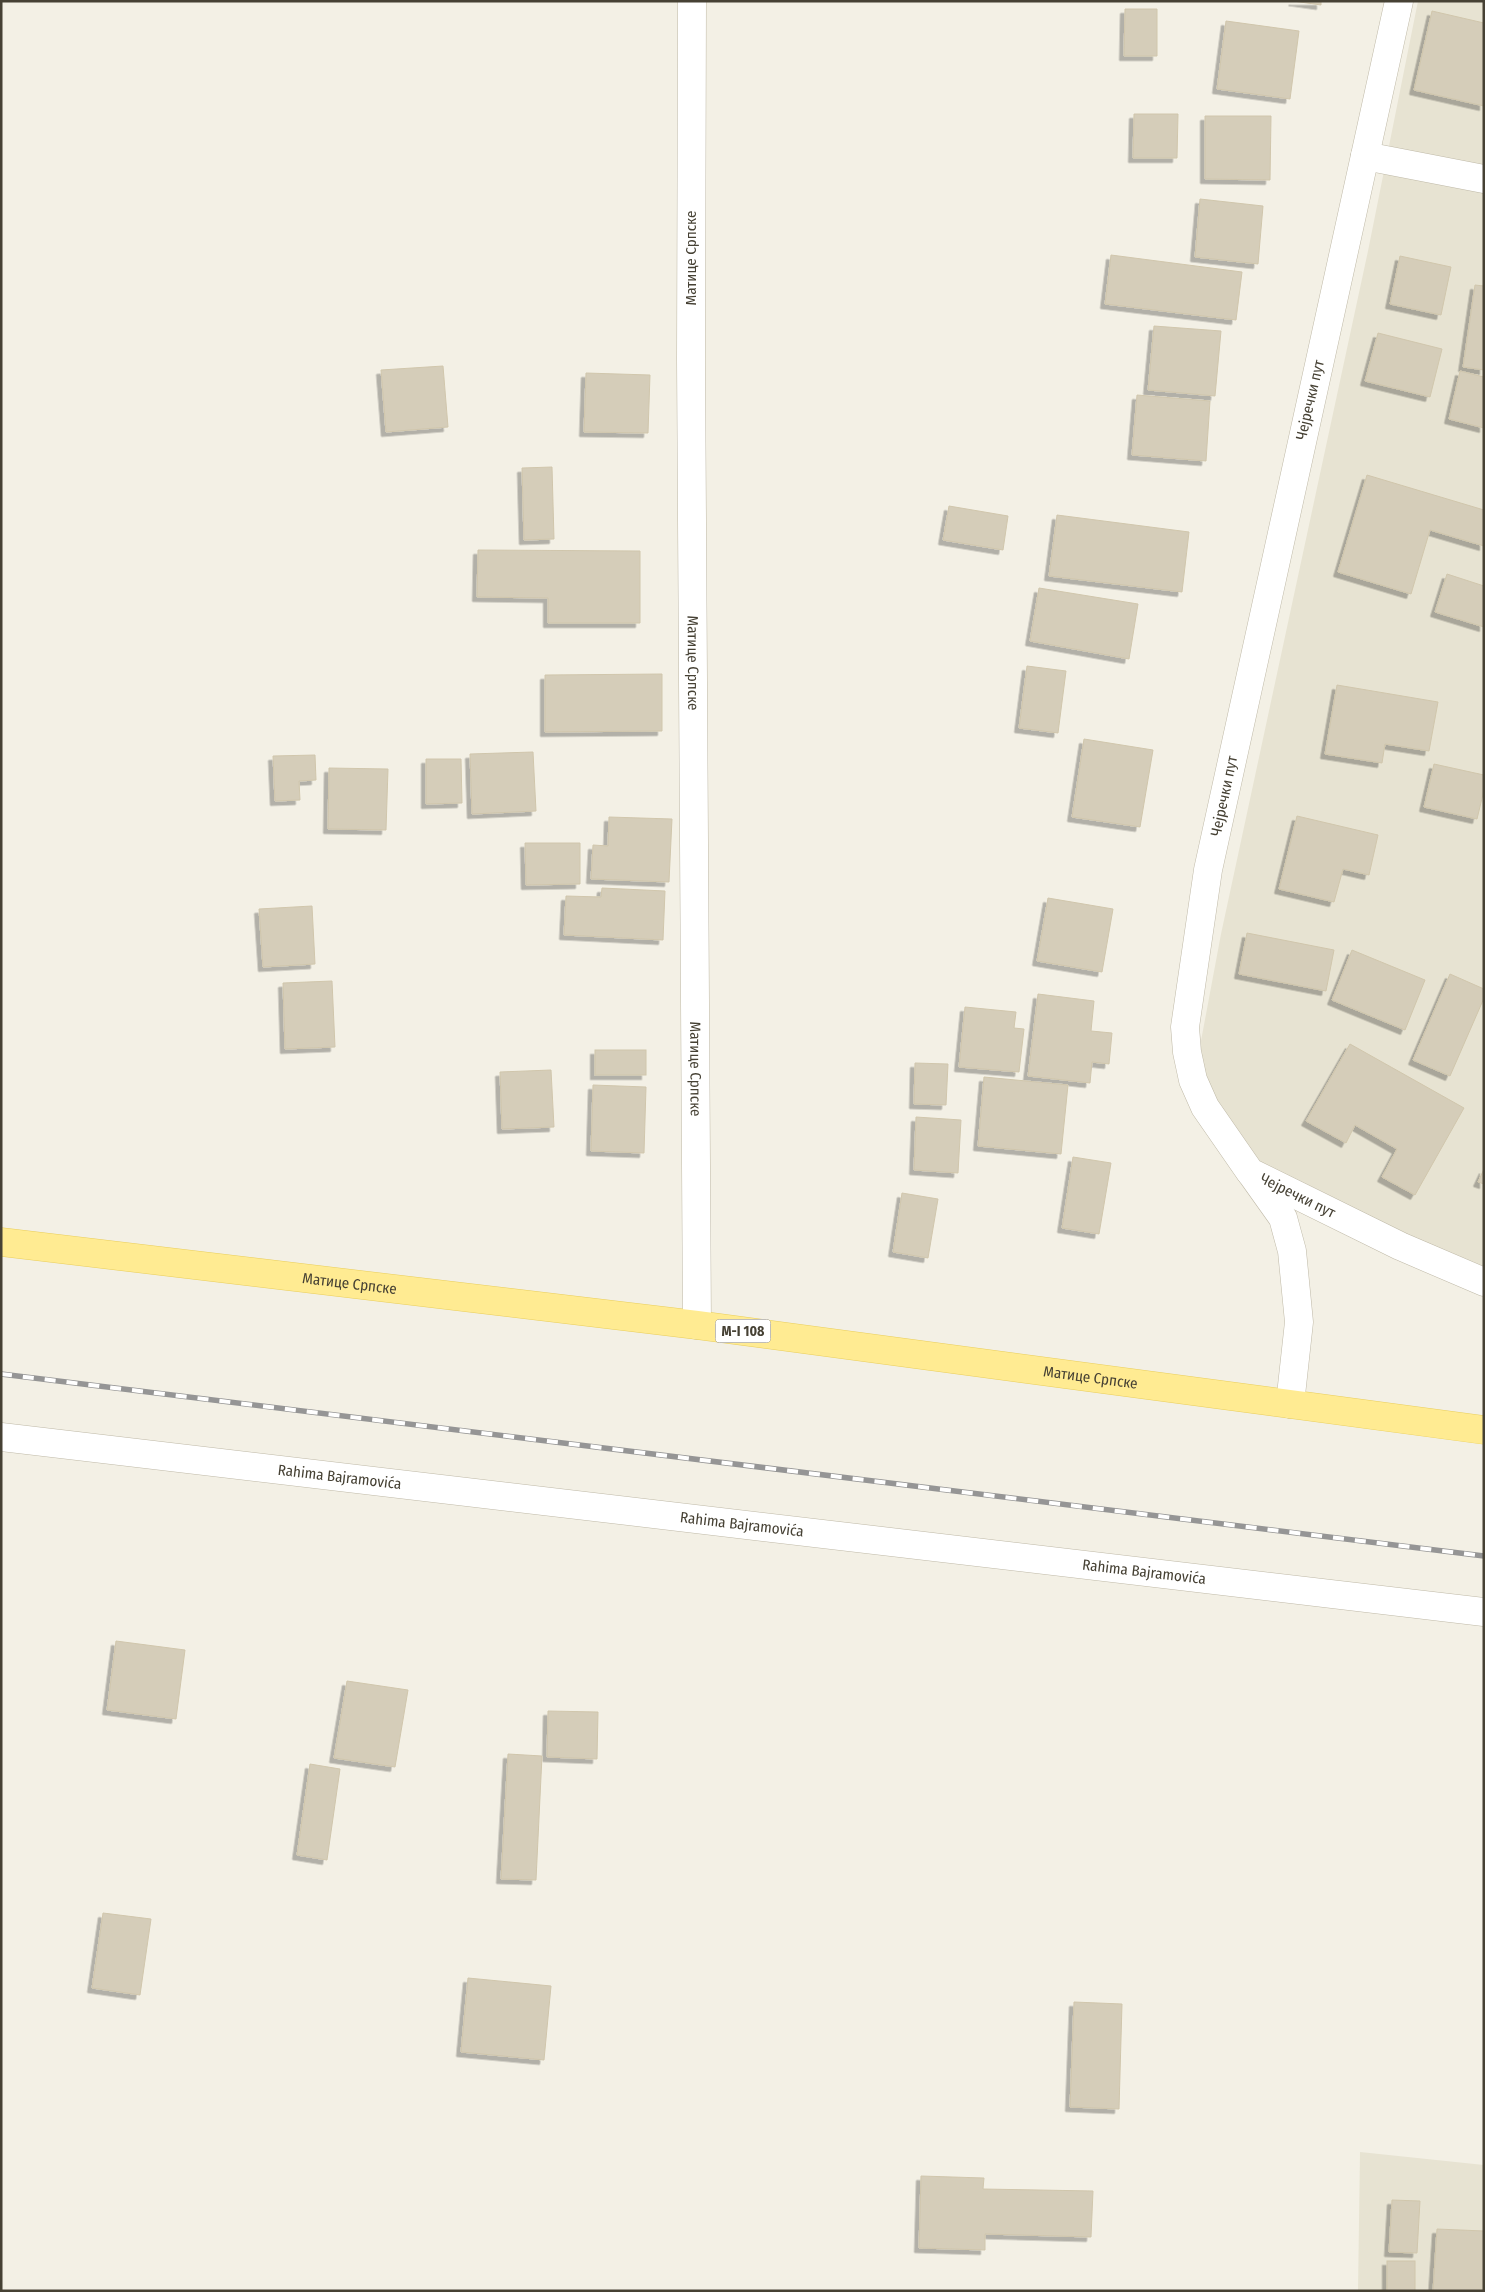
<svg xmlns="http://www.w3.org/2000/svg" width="1485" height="2292" viewBox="0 0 1485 2292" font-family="'Fira Sans Condensed',sans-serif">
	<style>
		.residential { fill: #e7e3d2 }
		.building { fill: #d5cdb9; stroke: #d0c6ac; filter: url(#shadow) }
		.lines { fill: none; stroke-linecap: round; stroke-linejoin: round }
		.street-casing { stroke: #bfb9a7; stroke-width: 29 }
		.primary-casing { stroke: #e9ce5d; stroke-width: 29 }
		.street { stroke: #fff; stroke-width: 28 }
		.primary { stroke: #ffeb92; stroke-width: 28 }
		.rail-casing { stroke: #959595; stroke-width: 5.5 }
		.rail { stroke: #fff; stroke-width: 4; stroke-dasharray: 11; stroke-linecap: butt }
		.labels { text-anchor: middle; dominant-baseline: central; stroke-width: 4; stroke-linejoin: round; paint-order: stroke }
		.shield { fill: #fff; stroke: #7e7a71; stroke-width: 1 }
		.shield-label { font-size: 14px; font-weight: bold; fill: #464134 }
		.street-label { font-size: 15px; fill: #464134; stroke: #fff }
	</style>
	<defs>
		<filter id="shadow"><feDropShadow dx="-4.5" dy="4.5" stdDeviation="0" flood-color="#0004"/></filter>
	</defs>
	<rect width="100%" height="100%" fill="#f3f0e5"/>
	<!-- residential -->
	<g class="residential">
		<path d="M1418 1H1484V1283L1235 1158 1195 1073 1221 934 1368 251Z"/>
		<path d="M1360 2152 1484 2165V2291H1358Z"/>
	</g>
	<!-- building -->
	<g class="building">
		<path d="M1293 1H1321V5Z"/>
		<path d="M1125 9H1157V56H1124Z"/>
		<path d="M1432 11 1484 23V106L1414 90Z"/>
		<path d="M1226 21 1299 31 1290 99 1217 89Z"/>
		<path d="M1134 114H1178L1177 158H1133Z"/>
		<path d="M1205 116H1271L1270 180 1205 179Z"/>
		<path d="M1200 199 1263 206 1258 264 1195 257Z"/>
		<path d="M1111 255 1242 272 1236 320 1105 304Z"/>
		<path d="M1400 256 1451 267 1441 315 1390 304Z"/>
		<path d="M1475 285 1484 286V370L1463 367Z"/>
		<path d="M1154 326 1221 331 1215 396 1148 390Z"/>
		<path d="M1378 333 1442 349 1430 397 1365 381Z"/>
		<path d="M443 366 448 427 386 432 381 370Z"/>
		<path d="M1460 371 1484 377V428L1449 419Z"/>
		<path d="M586 373 650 375 648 433 584 432Z"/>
		<path d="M1137 395 1210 401 1206 461 1132 455Z"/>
		<path d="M552 467 554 539 524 540 522 468Z"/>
		<path d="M1367 475 1484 510V546L1430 530 1411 594 1338 572Z"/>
		<path d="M949 506 1008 516 1003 550 943 540Z"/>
		<path d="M1057 515 1189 532 1182 592 1049 576Z"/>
		<path d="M478 550 640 551V623H548V598L477 597Z"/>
		<path d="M1447 574 1484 586V627L1435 612Z"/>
		<path d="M1039 588 1138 604 1129 659 1030 641Z"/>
		<path d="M1027 666 1066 671 1058 733 1019 728Z"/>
		<path d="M662 674V731L545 732V675Z"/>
		<path d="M1337 685 1438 702 1429 751 1385 744 1382 763 1325 754Z"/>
		<path d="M1084 739 1153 750 1140 827 1072 817Z"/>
		<path d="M533 752 536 811 472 814 470 754Z"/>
		<path d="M315 755 316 780 299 781 300 800 275 801 273 756Z"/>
		<path d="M426 759H461L462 803 426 804Z"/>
		<path d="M1434 764 1484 775V790L1477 819 1424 807Z"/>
		<path d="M329 768 388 769 386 830 328 829Z"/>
		<path d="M1297 816 1378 835 1369 875 1343 869 1334 902 1279 889Z"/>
		<path d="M609 817 672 819 669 882 591 879 593 845 608 846Z"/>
		<path d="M525 843H580V884L526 885Z"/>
		<path d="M602 888 665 891 663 940 564 935 566 896 601 897Z"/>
		<path d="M1048 898 1113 909 1102 972 1037 961Z"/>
		<path d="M312 906 315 964 263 967 259 909Z"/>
		<path d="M1247 933 1334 950 1326 991 1239 974Z"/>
		<path d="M1352 950 1425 980 1405 1030 1332 1000Z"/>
		<path d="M1450 974 1484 989V998L1450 1076 1413 1060Z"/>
		<path d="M332 981 335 1047 285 1049 283 983Z"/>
		<path d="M1038 994 1094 1001 1091 1031 1112 1033 1109 1064 1092 1062 1090 1083 1028 1076Z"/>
		<path d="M965 1007 1016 1012 1014 1028 1024 1029 1019 1072 959 1067Z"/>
		<path d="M1350 1044 1464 1108 1415 1195 1382 1177 1397 1149 1355 1125 1346 1143 1306 1121Z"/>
		<rect x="595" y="1050" width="51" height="25"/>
		<path d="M915 1063 948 1064 946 1105 914 1104Z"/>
		<path d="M551 1070 554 1127 502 1129 500 1072Z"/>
		<path d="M984 1077 1068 1085 1061 1154 978 1146Z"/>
		<path d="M593 1085 646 1087 644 1153 591 1151Z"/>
		<path d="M916 1117 961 1120 958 1173 914 1170Z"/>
		<path d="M1073 1157 1111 1163 1099 1234 1062 1228Z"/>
		<path d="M1484 1169V1184L1478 1182Z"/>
		<path d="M902 1193 938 1199 928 1258 893 1252Z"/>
		<path d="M116 1641 185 1650 176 1719 107 1710Z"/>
		<path d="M347 1681 408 1690 395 1767 334 1758Z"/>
		<path d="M548 1711 598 1712 597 1759 547 1757Z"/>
		<path d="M508 1754 542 1756 536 1880 501 1879Z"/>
		<path d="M310 1764 340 1769 327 1860 297 1855Z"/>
		<path d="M103 1913 151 1919 140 1995 92 1988Z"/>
		<path d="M468 1978 551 1986 544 2060 461 2052Z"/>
		<path d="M1074 2002 1122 2004 1119 2109 1070 2107Z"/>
		<path d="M921 2176 984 2178 983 2189 1093 2191 1091 2237 985 2234V2250L919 2248Z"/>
		<path d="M1392 2200 1420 2201 1417 2253 1389 2252Z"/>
		<path d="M1437 2229 1484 2231V2291H1433Z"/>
		<rect x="1387" y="2261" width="28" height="30"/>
	</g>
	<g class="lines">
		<defs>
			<g id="street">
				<path id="s1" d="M692 1 691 360 697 1325"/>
				<path id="s2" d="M1399 1 1208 870 1185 1027 1187 1052 1193 1080 1205 1107 1250 1172 1400 1246 1484 1282"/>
				<path d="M1365 156 1484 179"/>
				<path d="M1251 1173 1283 1218 1292 1251 1299 1322 1290 1404"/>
				<path id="s3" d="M1 1437 1484 1612"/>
			</g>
			<g id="primary">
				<path id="s4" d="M1 1242 697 1325 1484 1430"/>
			</g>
		</defs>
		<!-- street casing -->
		<use href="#street" class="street-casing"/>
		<!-- primary casing -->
		<use href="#primary" class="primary-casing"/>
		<!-- street -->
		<use href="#street" class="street"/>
		<!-- primary -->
		<use href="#primary" class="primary"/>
		<defs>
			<path id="rail" d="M1 1374 1484 1556"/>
		</defs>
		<!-- rail casing -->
		<use href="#rail" class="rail-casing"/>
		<!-- rail -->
		<use href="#rail" class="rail"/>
	</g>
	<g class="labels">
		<!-- shield labels -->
		<rect class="shield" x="715.5" y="1319.5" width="55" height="23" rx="4"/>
		<g class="shield-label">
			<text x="743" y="1331">M-I 108</text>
		</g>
		<!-- street labels -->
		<g class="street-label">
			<text transform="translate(691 258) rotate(-90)">Матице Српске</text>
			<text transform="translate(1310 400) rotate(-77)">Чејречки пут</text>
			<text stroke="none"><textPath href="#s1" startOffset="662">Матице Српске</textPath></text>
			<text transform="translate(1224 796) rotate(-78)">Чејречки пут</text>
			<text stroke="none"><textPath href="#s1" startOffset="1068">Матице Српске</textPath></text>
			<text stroke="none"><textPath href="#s2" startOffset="1264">Чејречки пут</textPath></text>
			<text stroke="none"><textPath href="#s4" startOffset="351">Матице Српске</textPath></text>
			<text stroke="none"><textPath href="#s4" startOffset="1098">Матице Српске</textPath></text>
			<text stroke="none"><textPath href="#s3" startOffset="341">Rahima Bajramovića</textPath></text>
			<text stroke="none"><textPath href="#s3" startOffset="746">Rahima Bajramovića</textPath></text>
			<text stroke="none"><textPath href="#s3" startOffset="1151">Rahima Bajramovića</textPath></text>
		</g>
	</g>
	<!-- border -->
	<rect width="1485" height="2292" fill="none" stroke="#464134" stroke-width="5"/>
</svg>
